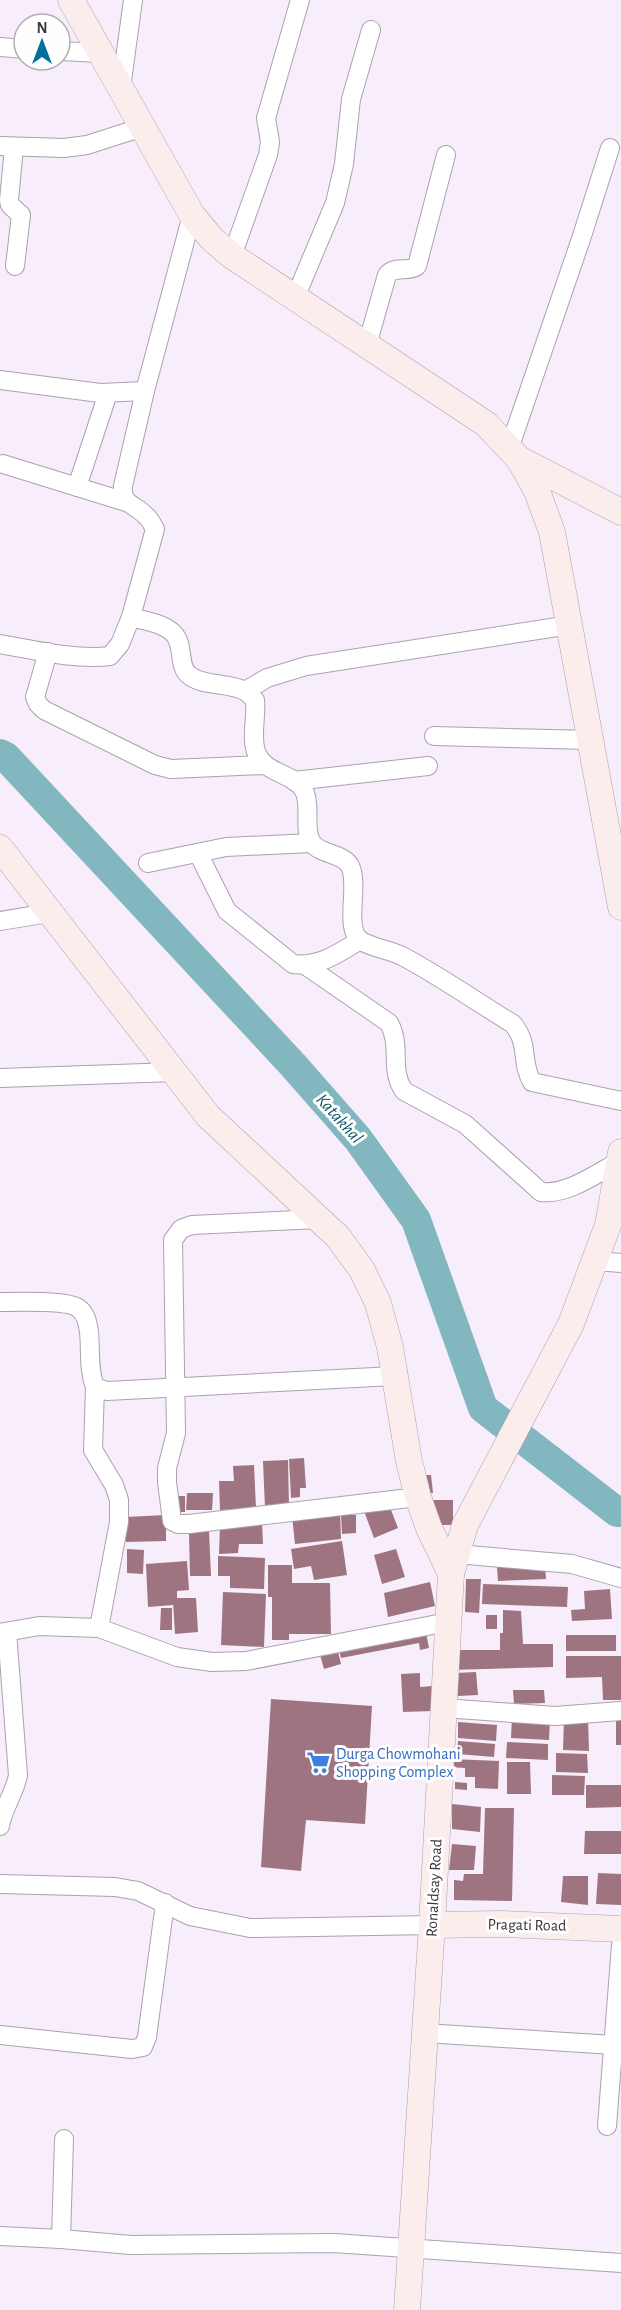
<svg xmlns="http://www.w3.org/2000/svg" width="621" height="2310" viewBox="0 0 621 2310" font-family="'Alegreya Sans',sans-serif">
	<style>
		.lines { fill: none; stroke-linecap: round; stroke-linejoin: round }
		.river { stroke: #83b7c0; stroke-width: 30 }
		.building { fill: #9e7481 }
		.street-casing { stroke: #aba1af; stroke-width: 20 }
		.secondary-casing { stroke: #aba1af; stroke-width: 27 }
		.street { stroke: #fff; stroke-width: 18 }
		.secondary { stroke: #fbedec; stroke-width: 26 }
		.labels { text-anchor: middle; dominant-baseline: central; stroke-width: 6; stroke-linejoin: round; paint-order: stroke }
		.shop-label { font-size: 16px; fill: #366cbe; stroke: #fefefe; text-anchor: start }
		.street-label { font-size: 16px; fill: #3c383d; stroke: #fefefe }
		.water-label { font-size: 18px; font-style: italic; fill: #07545f; stroke: #fefefe }
	</style>
	<rect width="100%" height="100%" fill="#f7edfb"/>
	<g class="lines">
		<!-- river -->
		<path class="river" d="M0 754 6 757 293 1065 358 1139 416 1220 483 1408 617 1512H621"/>
	</g>
	<!-- building -->
	<g class="building">
		<path d="M304 1458 306 1488H300V1497L291 1498 289 1459Z"/>
		<path d="M288 1460 289 1507 265 1508 263 1461Z"/>
		<path d="M254 1465 256 1508 220 1510 219 1481H234L233 1466Z"/>
		<path d="M420 1475H431L433 1493H422Z"/>
		<path d="M187 1493H213L212 1510H186Z"/>
		<path d="M175 1496H185V1512H176Z"/>
		<rect x="431" y="1500" width="22" height="25"/>
		<path d="M388 1502 398 1528 374 1538 364 1511Z"/>
		<path d="M340 1511 341 1539 295 1544 292 1516Z"/>
		<path d="M166 1515V1541L126 1542 125 1517Z"/>
		<path d="M341 1515H356V1533L342 1534Z"/>
		<path d="M262 1523 263 1544H239L238 1553 219 1554 220 1525Z"/>
		<path d="M209 1531 211 1576H190L189 1532Z"/>
		<path d="M342 1541 347 1575 314 1580 311 1566 294 1569 291 1549Z"/>
		<path d="M127 1549 144 1550 143 1574 127 1573Z"/>
		<path d="M396 1549 405 1577 382 1584 374 1555Z"/>
		<path d="M218 1556 265 1558 264 1589 230 1588V1576H218Z"/>
		<path d="M187 1561 189 1590 177 1591V1598H196L198 1632 175 1634 173 1602V1605L148 1607 146 1564Z"/>
		<path d="M268 1565H292V1583H330L331 1634H289V1640H272V1597H268Z"/>
		<path d="M545 1565 546 1579 498 1581 497 1567Z"/>
		<path d="M466 1579H481L479 1613 465 1612Z"/>
		<path d="M430 1582 435 1606 388 1617 384 1593Z"/>
		<path d="M483 1584 568 1587 567 1607 482 1604Z"/>
		<path d="M610 1589 612 1619 572 1621 571 1610 585 1609 584 1591Z"/>
		<path d="M223 1592 266 1594 264 1647 221 1645Z"/>
		<path d="M161 1608H172V1630H160Z"/>
		<path d="M503 1610 521 1611 523 1644H553V1667L450 1670V1650H500V1633H503Z"/>
		<rect x="486" y="1615" width="11" height="14"/>
		<path d="M425 1627 429 1648 420 1650 419 1643 341 1658 338 1644Z"/>
		<rect x="566" y="1635" width="50" height="16"/>
		<path d="M337 1647 341 1664 324 1669 319 1651Z"/>
		<path d="M566 1656H621V1700H603L602 1677 566 1678Z"/>
		<path d="M476 1672 478 1695 458 1696 456 1673Z"/>
		<path d="M420 1673V1687L432 1686 433 1711 403 1712 401 1674Z"/>
		<path d="M513 1690H544L545 1703 514 1704Z"/>
		<path d="M271 1699 372 1706 365 1824 306 1820 301 1871 261 1867Z"/>
		<rect x="616" y="1714" width="5" height="31"/>
		<path d="M512 1716 550 1718 549 1740 511 1738Z"/>
		<path d="M564 1719H588L589 1751 563 1750Z"/>
		<path d="M458 1722 497 1725 496 1741 458 1738Z"/>
		<path d="M458 1741 495 1744 494 1757 457 1754Z"/>
		<path d="M507 1742 548 1744V1760L506 1758Z"/>
		<path d="M556 1753 587 1754 588 1773 556 1772Z"/>
		<path d="M451 1759 499 1761 498 1789 475 1788V1777H465V1768L451 1767Z"/>
		<path d="M507 1762H530L531 1794H507Z"/>
		<path d="M552 1775 585 1776 584 1795H552Z"/>
		<path d="M455 1782 467 1783V1790L455 1789Z"/>
		<path d="M586 1785H621V1807L586 1808Z"/>
		<path d="M452 1804 481 1807 480 1832 452 1829Z"/>
		<path d="M485 1808H514L512 1901 454 1900V1880L463 1881 464 1874H483Z"/>
		<path d="M585 1831H621V1854H584Z"/>
		<path d="M452 1844 476 1846 474 1870H449Z"/>
		<path d="M598 1873 621 1874V1905L596 1904Z"/>
		<path d="M563 1876H588V1905L561 1902Z"/>
	</g>
	<g class="lines">
		<defs>
			<g id="street">
				<path d="M0 47 24 49"/>
				<path d="M60 51 101 53"/>
				<path d="M121 88 133 0"/>
				<path d="M0 146 64 148 87 145 143 127"/>
				<path d="M14 147 9 200 10 205 21 215 15 266"/>
				<path d="M232 256 268 155 270 142 266 118 300 0"/>
				<path d="M295 298 335 203 344 164 351 99 371 30"/>
				<path d="M367 345 387 275C395 265 408 273 417 266L446 155"/>
				<path d="M0 380 100 393 145 391"/>
				<path d="M509 449 582 236 610 148"/>
				<path d="M3 464 126 502"/>
				<path d="M77 487 108 393"/>
				<path d="M131 617C145 621 164 623 174 634 185 646 177 667 190 676 206 687 228 682 245 691 248 693 252 697 255 700 257 717 250 739 257 754 266 775 297 773 305 793 311 808 303 830 312 843 321 855 343 853 350 866 360 885 343 929 361 941 373 948 391 950 404 957 441 977 477 1002 513 1024 530 1045 520 1061 532 1082L621 1101"/>
				<path d="M0 644C35 650 74 660 110 656L120 644 131 617 155 529C152 524 150 519 146 516 135 504 121 505 123 486L145 391 192 215"/>
				<path d="M48 652 35 697 38 704 44 710 155 765 171 769 264 765"/>
				<path d="M245 691 267 678 306 666 570 625"/>
				<path d="M434 736 591 740"/>
				<path d="M294 781 428 766"/>
				<path d="M198 853 227 911 293 964C320 967 339 953 360 940"/>
				<path d="M148 863 226 847 312 843"/>
				<path d="M0 921 49 913"/>
				<path d="M305 965 389 1023C402 1046 389 1070 404 1091L465 1124 541 1192C568 1195 597 1173 620 1161"/>
				<path d="M0 1078 174 1072"/>
				<path d="M319 1219 192 1225 181 1229 173 1240 176 1433 167 1468V1482L172 1521 178 1524H189L418 1497"/>
				<path d="M595 1261 621 1263"/>
				<path d="M0 1302C15 1302 68 1300 78 1308 86 1313 88 1323 89 1332 91 1351 88 1369 95 1387L107 1391 394 1376"/>
				<path d="M95 1387 93 1450 114 1485 119 1500V1522L99 1628"/>
				<path d="M457 1554 572 1564 621 1578"/>
				<path d="M0 1633 39 1626 99 1628 177 1657 212 1662 246 1661 448 1622"/>
				<path d="M443 1708 555 1716 621 1711"/>
				<path d="M0 1826C3 1807 15 1793 18 1775L7 1632"/>
				<path d="M0 1884 115 1887 138 1891 190 1916 250 1928 432 1925"/>
				<path d="M425 2033 613 2045"/>
				<path d="M0 2035 132 2049 143 2047 147 2037 165 1903"/>
				<path d="M607 2126 621 1945"/>
				<path d="M0 2236 61 2239 131 2245 334 2243 621 2263"/>
				<path d="M61 2239 64 2139"/>
			</g>
			<g id="secondary">
				<path d="M71 0 192 215 212 239 232 256 486 424 519 459 537 491 552 532 621 907"/>
				<path d="M519 459 621 512"/>
				<path d="M0 848 208 1116 338 1237 362 1270 378 1303 390 1347 409 1461 418 1497 429 1528 451 1574"/>
				<path d="M432 1925 501 1924 621 1929"/>
				<path d="M407 2310 432 1925 451 1574 465 1525 571 1324 608 1225 621 1152"/>
			</g>
		</defs>
		<!-- street casing -->
		<use href="#street" class="street-casing"/>
		<!-- secondary casing -->
		<use href="#secondary" class="secondary-casing"/>
		<!-- street -->
		<use href="#street" class="street"/>
		<!-- secondary -->
		<use href="#secondary" class="secondary"/>
	</g>
	<!-- icons -->
	<defs>
		<symbol id="supermarket-bare" viewBox="-9 -9 18 18"><path d="M-6-5.5h2.5l.6 2H6L4.5 2H-2.5L-4.4-4H-6ZM-1.5 3.2a1.3 1.3 0 1 0 .1 0ZM3 3.2a1.3 1.3 0 1 0 .1 0Z" fill="#3f7fe0" stroke="#fefefe" stroke-width="2.5" paint-order="stroke"/></symbol>
	</defs>
	<g fill-rule="evenodd">
		<use href="#supermarket-bare" x="302" y="1746" width="33" height="33"/>
	</g>
	<g class="labels">
		<!-- shop labels -->
		<g class="shop-label">
			<text x="336" y="1754">Durga Chowmohani<tspan x="336" dy="18">Shopping Complex</tspan></text>
		</g>
		<!-- street labels -->
		<g class="street-label">
			<text transform="translate(434 1888) rotate(-87)">Ronaldsay Road</text>
			<text transform="translate(527 1925) rotate(1)">Pragati Road</text>
		</g>
		<!-- water labels -->
		<g class="water-label">
			<text transform="translate(339 1119) rotate(48)">Katakhal</text>
		</g>
	</g>
	<!-- north arrow -->
	<g transform="translate(42 42)"><circle r="28" fill="#fefefe" stroke="#b0afb1" stroke-width="1.5"/>
	<path d="M0-4.5L10 22L0 15L-10 22Z" fill="#036f9b"/>
	<text y="-9" font-size="16" font-weight="bold" text-anchor="middle" fill="#3c383d">N</text>
	</g>
</svg>
